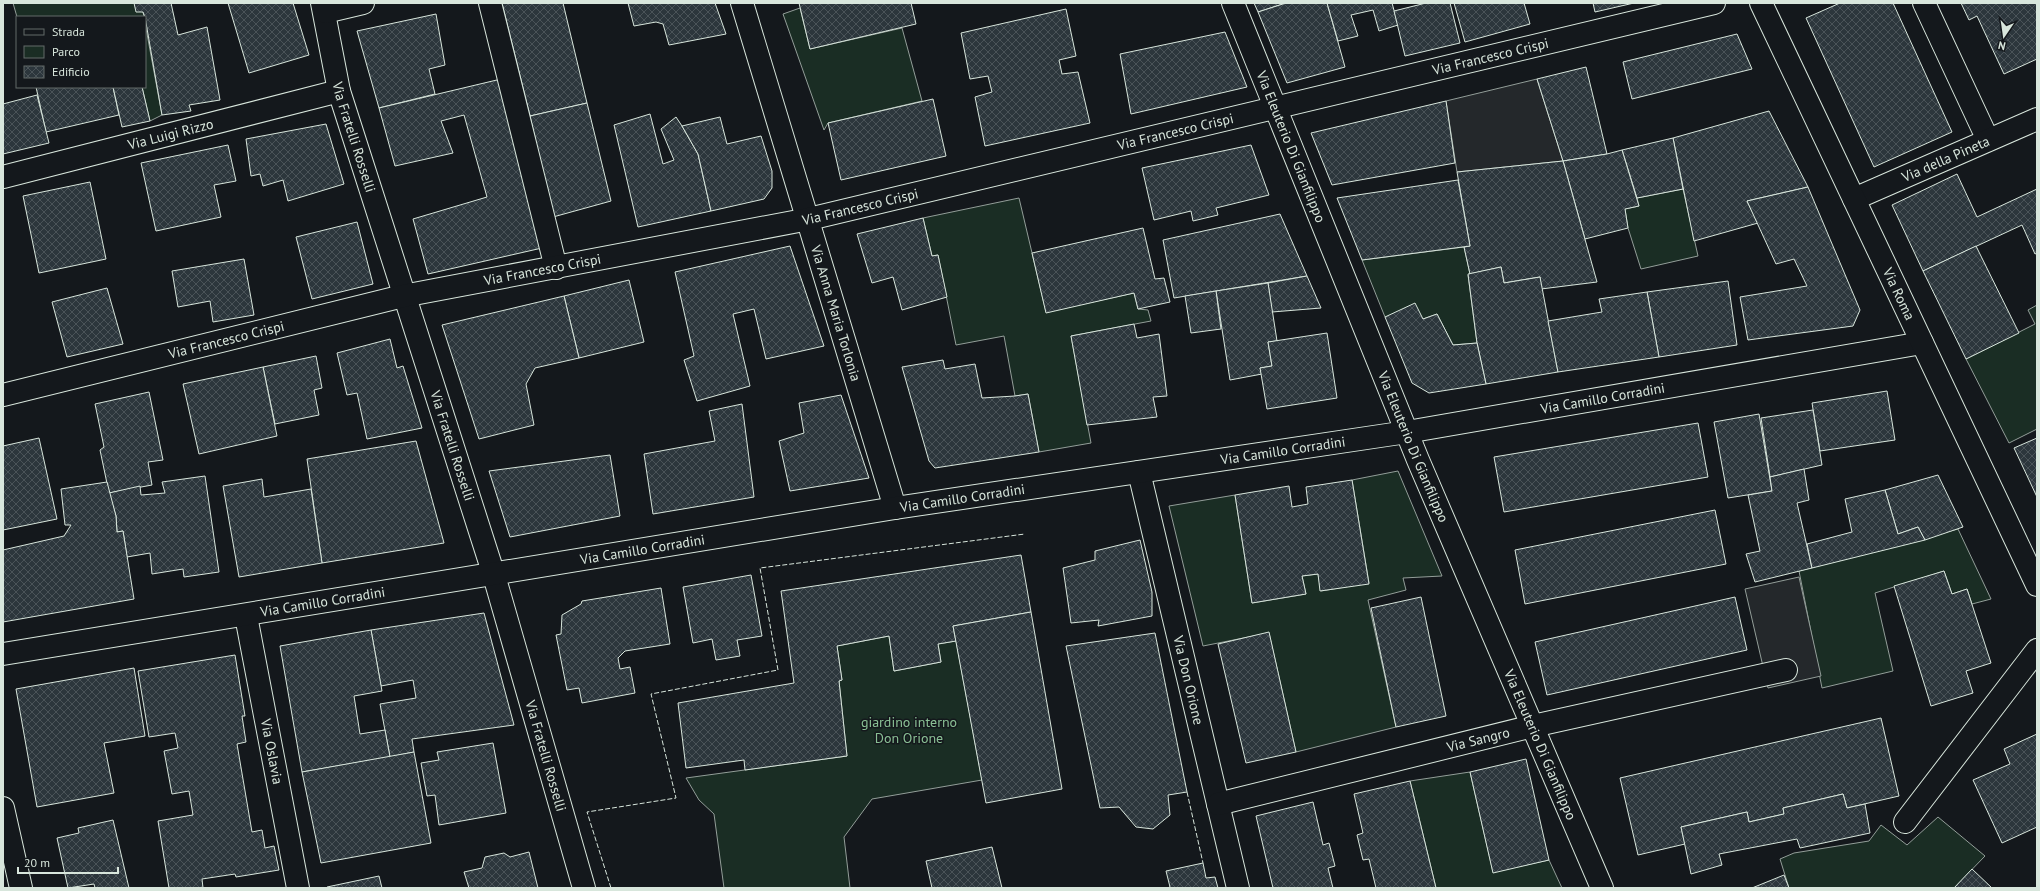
<svg xmlns="http://www.w3.org/2000/svg" width="2040" height="891" viewBox="0 0 2040 891" font-family="'PT Sans',sans-serif">
	<style>
		.green { fill: #1a2d24; stroke: #939e99 }
		.parking { fill: #24282b; stroke: #939e99 }
		.building { fill: url(#building-cross-hatch); stroke: #d8e6dc }
		.lines { fill: none; stroke-linecap: round; stroke-linejoin: round }
		.minor-casing { stroke: #d8e6dc; stroke-width: 24 }
		.major-casing { stroke: #d8e6dc; stroke-width: 24 }
		.minor { stroke: #14181c; stroke-width: 22 }
		.major { stroke: #14181c; stroke-width: 22 }
		.fence { stroke: #d8e6dc; stroke-width: 1; stroke-dasharray: 5 2; stroke-linecap: butt }
		.labels { text-anchor: middle; dominant-baseline: central; stroke-width: 3; stroke-linejoin: round; paint-order: stroke }
		.street-label { font-size: 14px; fill: #d8e6dc; stroke: #14181c }
		.park-label { font-size: 14px; fill: #8ac095; stroke: #14181c }
	</style>
	<defs>
		<pattern id="building-cross-hatch" width="8" height="8" patternUnits="userSpaceOnUse"><rect width="8" height="8" fill="#2c363c"/><path d="M0 0l8 8M0 8l8-8" fill="none" stroke="#4a5358"/></pattern>
	</defs>
	<rect width="100%" height="100%" fill="#14181c"/>
	<!-- green -->
	<g class="green">
		<path d="M13 3H134L143 12 144 17H17Z"/>
		<path d="M800 8 810 49 902 28 922 101 828 123 824 130 783 14Z"/>
		<path d="M145 23 162 115 150 121 142 87H145Z"/>
		<path d="M1683 189 1698 256 1641 269 1628 228 1625 209 1639 206 1637 198Z"/>
		<path d="M1019 198 1046 312 1134 293 1138 309 1148 310 1151 321 1071 336 1091 443 1039 452 1028 394 1015 396 1004 336 956 345 938 255 932 256 923 218Z"/>
		<path d="M1464 247 1470 274 1468 275 1477 343 1453 345 1437 314 1423 319 1385 317 1362 260Z"/>
		<path d="M2037 305V429L2009 443 1966 359 2035 324 2028 310Z"/>
		<path d="M1398 471 1442 576 1403 578 1406 590 1368 600 1396 727 1296 752 1269 633 1203 646 1169 506 1235 495 1252 603 1306 594 1302 576 1318 574 1321 591 1369 583 1352 480Z"/>
		<path d="M1958 529 1991 599 1972 604 1967 589 1952 594 1944 571 1875 593 1893 671 1822 688 1799 571Z"/>
		<path d="M889 636 894 671 941 662 938 644 956 641 982 780 872 799 844 837 850 888H724L714 814 699 800 686 778 847 756 839 681 842 680 837 646Z"/>
		<path d="M1470 772 1493 872 1549 860 1562 888H1436L1410 781Z"/>
		<path d="M1938 817 1985 856 1954 888H1789L1780 859 1794 853 1869 841 1881 825 1907 845Z"/>
	</g>
	<!-- parking -->
	<g class="parking">
		<path d="M1537 79 1563 161 1457 172 1446 101Z"/>
		<path d="M1799 577 1821 676 1768 688 1745 589Z"/>
	</g>
	<!-- building -->
	<g class="building">
		<path d="M134 3H171L178 35 207 27 220 100 189 105 191 111 162 115 145 17 143 12H136Z"/>
		<path d="M228 3H293L309 55 249 73Z"/>
		<path d="M502 3H563L587 103 530 116Z"/>
		<path d="M628 3H715L726 34 669 45 663 24 656 22 634 26Z"/>
		<path d="M799 3H911L916 24 810 49Z"/>
		<path d="M1254 3H1286L1258 12Z"/>
		<path d="M1286 3H1327L1345 67 1287 83 1258 12Z"/>
		<path d="M1327 3H1392L1398 25 1379 31 1373 10 1351 15 1358 36 1338 41Z"/>
		<path d="M1426 3H1450L1460 43 1405 56 1394 11Z"/>
		<path d="M1454 3H1524L1530 24 1465 42Z"/>
		<path d="M1593 3H1634L1595 12Z"/>
		<path d="M1840 3H1893L1952 132 1874 167 1806 18Z"/>
		<path d="M1961 3H2037V59L2004 74 1977 16 1969 20Z"/>
		<path d="M1066 9 1076 56 1059 60 1062 74 1078 72 1090 123 985 146 975 97 992 92 988 76 970 79 961 33Z"/>
		<path d="M436 14 445 65 429 69 435 94 379 108 357 31Z"/>
		<path d="M1225 32 1247 87 1131 114 1120 54Z"/>
		<path d="M1737 34 1752 69 1632 99 1623 62Z"/>
		<path d="M1586 67 1607 154 1563 161 1537 79Z"/>
		<path d="M501 79 542 248 428 274 413 219 487 197 464 115 441 121 453 153 395 166 379 108Z"/>
		<path d="M36 87H113L119 115 46 132Z"/>
		<path d="M113 87H142L150 121 122 127Z"/>
		<path d="M37 95 49 143 3 154V104Z"/>
		<path d="M933 99 946 156 841 180 828 123Z"/>
		<path d="M1446 101 1455 163 1332 185 1311 133Z"/>
		<path d="M587 103 611 201 553 217 530 116Z"/>
		<path d="M1769 111 1808 187 1747 201 1758 223 1694 241 1673 138Z"/>
		<path d="M650 114 663 164 674 160 661 129 676 117 682 126 698 154 711 211 638 227 614 125Z"/>
		<path d="M720 117 727 144 761 136 772 171V188L764 199 711 211 698 154 682 126Z"/>
		<path d="M326 124 344 184 288 201 283 180 263 186 260 174 251 176 246 139Z"/>
		<path d="M1673 138 1683 189 1637 198 1622 150Z"/>
		<path d="M228 145 236 181 214 185 221 217 156 231 141 163Z"/>
		<path d="M1251 145 1269 195 1216 208 1218 215 1193 221 1191 211 1154 220 1142 168Z"/>
		<path d="M1622 150 1639 206 1625 209 1628 228 1585 239 1563 161 1607 154Z"/>
		<path d="M1563 161 1597 282 1541 289 1540 277 1504 283 1501 267 1470 274 1464 247 1470 246 1457 172Z"/>
		<path d="M1957 174 1977 217 2037 189V253L2035 254 2022 225 1923 271 1892 205Z"/>
		<path d="M1458 180 1470 246 1362 260 1337 198Z"/>
		<path d="M90 182 106 259 39 273 23 196Z"/>
		<path d="M1808 187 1860 310 1853 326 1748 340 1740 297 1807 286 1794 259 1776 264 1747 201Z"/>
		<path d="M1280 214 1307 276 1174 298 1163 240Z"/>
		<path d="M923 218 932 256 938 255 947 297 902 310 893 277 872 283 857 234Z"/>
		<path d="M357 222 373 284 312 299 296 237Z"/>
		<path d="M1143 228 1155 279 1164 278 1170 302 1138 309 1134 293 1046 313 1032 253Z"/>
		<path d="M790 246 824 346 766 359 754 309 733 314 750 386 697 401 684 360 694 356 675 272Z"/>
		<path d="M1976 246 2019 333 1966 359 1923 271Z"/>
		<path d="M244 259 254 315 213 322 210 301 178 307 172 271Z"/>
		<path d="M1501 267 1504 283 1540 277 1558 372 1486 384 1477 343 1468 274Z"/>
		<path d="M1307 276 1321 308 1272 312 1268 283Z"/>
		<path d="M629 280 644 342 579 358 564 296Z"/>
		<path d="M1728 281 1737 345 1659 357 1647 292Z"/>
		<path d="M1268 283 1277 341 1268 342 1272 366 1260 368 1262 374 1230 380 1216 291Z"/>
		<path d="M107 288 123 344 67 357 52 302Z"/>
		<path d="M1216 291 1221 329 1191 333 1185 296Z"/>
		<path d="M1647 292 1659 357 1558 372 1548 321 1602 312 1599 299Z"/>
		<path d="M564 296 579 358 535 368 526 384 534 425 479 439 442 325Z"/>
		<path d="M1415 303 1423 319 1437 314 1453 345 1477 343 1486 384 1429 393 1412 383 1385 317Z"/>
		<path d="M1134 324 1137 338 1159 334 1167 396 1153 397 1157 417 1087 425 1071 336Z"/>
		<path d="M1327 333 1337 398 1267 409 1260 368 1272 366 1268 342Z"/>
		<path d="M390 339 397 368 403 366 422 428 367 439 357 393 347 395 337 353Z"/>
		<path d="M316 356 322 388 314 390 319 415 275 424 263 367Z"/>
		<path d="M943 360 945 369 975 364 982 398 1015 396 1028 394 1039 452 935 468 929 461 902 367Z"/>
		<path d="M263 367 277 436 199 454 183 384Z"/>
		<path d="M1887 391 1895 440 1820 451 1812 403Z"/>
		<path d="M149 392 163 460 148 462 152 485 109 493 100 450 104 447 95 404Z"/>
		<path d="M841 395 869 478 790 491 779 441 804 433 799 403Z"/>
		<path d="M742 404 754 497 653 514 644 454 715 441 709 411Z"/>
		<path d="M1813 410 1822 465 1770 477 1761 418Z"/>
		<path d="M1759 414 1772 491 1728 498 1714 422Z"/>
		<path d="M1698 423 1708 477 1504 512 1494 457Z"/>
		<path d="M39 438 57 519 3 530V446Z"/>
		<path d="M2037 438V497L2014 448Z"/>
		<path d="M416 441 444 543 322 563 307 459Z"/>
		<path d="M610 455 620 516 510 537 489 471Z"/>
		<path d="M1804 469 1809 500 1797 503 1812 568 1755 582 1746 554 1760 551 1748 495 1772 491 1770 477Z"/>
		<path d="M1938 475 1963 527 1925 540 1918 527 1898 534 1885 490Z"/>
		<path d="M205 476 219 572 184 577 183 569 152 574 150 553 127 557 123 531 117 532 116 516 109 493 140 486 141 495 165 493 162 482Z"/>
		<path d="M262 479 264 497 311 489 322 563 239 577 223 486Z"/>
		<path d="M1352 480 1369 584 1320 591 1318 574 1302 576 1306 594 1252 603 1235 495 1289 486 1292 507 1308 504 1306 487Z"/>
		<path d="M107 482 116 516 117 532 123 531 134 599 3 622V550L64 536 71 525H65L61 489Z"/>
		<path d="M1885 490 1898 534 1918 527 1925 540 1812 568 1807 544 1852 532 1845 499Z"/>
		<path d="M1715 510 1726 564 1525 604 1515 550Z"/>
		<path d="M1140 540 1152 592V616L1098 626 1099 620 1071 623 1063 568 1095 560V551Z"/>
		<path d="M1021 555 1031 612 953 626 956 641 938 644 941 662 894 671 889 636 837 646 842 680 839 681 847 756 745 770 744 760 686 768 678 703 794 683 781 591Z"/>
		<path d="M1944 571 1952 594 1967 589 1991 663 1966 671 1973 693 1931 706 1894 586Z"/>
		<path d="M751 575 762 636 737 640 740 656 716 660 712 639 693 643 683 587Z"/>
		<path d="M661 588 670 644 625 651 618 658 620 669 630 667 635 693 582 703 579 688 567 690 556 635 561 634 562 615 581 604 582 601Z"/>
		<path d="M1421 597 1446 716 1396 727 1371 608Z"/>
		<path d="M1735 597 1747 650 1547 695 1535 642Z"/>
		<path d="M1031 612 1062 789 986 803 953 626Z"/>
		<path d="M484 613 514 725 412 739 414 752 390 757 380 704 416 698 413 680 381 686 371 630Z"/>
		<path d="M371 630 382 691 354 696 360 734 385 730 390 757 302 772 280 646Z"/>
		<path d="M1269 632 1296 752 1246 763 1218 644Z"/>
		<path d="M1155 633 1187 792 1168 795 1170 815 1153 829 1136 827 1119 807 1100 808 1066 646Z"/>
		<path d="M235 655 245 716H242L246 742 237 744 252 832 262 830 265 848 274 846 279 870 236 877 235 874 202 879 203 888H169L158 821 193 815 189 791 172 794 164 751 178 748 175 733 149 737 138 671Z"/>
		<path d="M134 668 145 736 104 743 114 793 37 807 16 689Z"/>
		<path d="M1881 718 1899 796 1847 808 1843 794 1783 808 1784 814 1749 822 1747 812 1681 827 1685 844 1638 855 1620 778Z"/>
		<path d="M2037 734V827L2002 843 1973 780 2010 764 2004 749Z"/>
		<path d="M493 743 506 813 439 825 435 795 427 796 421 763 439 760 437 752Z"/>
		<path d="M414 752 431 843 321 863 302 772Z"/>
		<path d="M1526 759 1549 860 1493 873 1470 772Z"/>
		<path d="M1410 781 1436 888H1376L1369 859 1363 860 1357 835 1363 833 1354 794Z"/>
		<path d="M1843 794 1847 808 1865 804 1870 833 1800 848 1797 839 1719 854 1722 865 1691 874 1681 827 1747 812 1749 822 1784 814 1783 808Z"/>
		<path d="M1313 802 1323 845 1329 843 1335 866 1328 868 1333 888H1273L1256 816Z"/>
		<path d="M113 820 129 888H95L94 884 68 888 57 838 79 833 78 828Z"/>
		<path d="M992 847 1002 888H932L926 861Z"/>
		<path d="M529 852 538 888H469L464 872 482 868 485 857 504 853 510 857Z"/>
		<path d="M1203 863 1206 878 1215 877 1218 888H1167L1170 887 1166 871Z"/>
		<path d="M1972 869 1992 888H1954Z"/>
		<path d="M1784 875 1789 888H1752Z"/>
		<path d="M379 876 382 888H328L327 887Z"/>
	</g>
	<g class="lines">
		<defs>
			<g id="minor">
				<path id="s1" d="M322 3 339 91 493 572 584 888"/>
				<path d="M490 3 556 268"/>
				<path id="s2" d="M742 3 895 508"/>
				<path id="s3" d="M1233 3 1418 460 1602 888"/>
				<path d="M1924 3 1988 140"/>
				<path d="M325 12 363 3"/>
				<path id="s4" d="M3 177 339 91"/>
				<path id="s5" d="M1854 199 2037 119"/>
				<path id="s6" d="M3 395 403 296 809 219 1714 3"/>
				<path id="s7" d="M1139 472 1238 888"/>
				<path id="s8" d="M246 616 298 888"/>
				<path id="s9" d="M3 654 895 508 1407 432 1922 343"/>
				<path id="s10" d="M1218 804 1533 726 1786 670"/>
				<path d="M3 808 21 888"/>
				<path d="M1905 822 2037 650"/>
			</g>
			<g id="major">
				<path id="s11" d="M1761 3 2037 585"/>
			</g>
		</defs>
		<!-- minor casing -->
		<use href="#minor" class="minor-casing"/>
		<!-- major casing -->
		<use href="#major" class="major-casing"/>
		<!-- minor -->
		<use href="#minor" class="minor"/>
		<!-- major -->
		<use href="#major" class="major"/>
		<!-- fence -->
		<g class="fence">
			<path d="M1187 792 1203 863"/>
			<path d="M611 888 587 812 676 798 651 694 778 670 760 568 1025 534"/>
		</g>
	</g>
	<g class="labels">
		<!-- street labels -->
		<g class="street-label">
			<text stroke="none"><textPath href="#s6" startOffset="1526">Via Francesco Crispi</textPath></text>
			<text stroke="none"><textPath href="#s6" startOffset="1202">Via Francesco Crispi</textPath></text>
			<text stroke="none"><textPath href="#s4" startOffset="173">Via Luigi Rizzo</textPath></text>
			<text stroke="none"><textPath href="#s1" startOffset="138">Via Fratelli Rosselli</textPath></text>
			<text stroke="none"><textPath href="#s3" startOffset="155">Via Eleuterio Di Gianfilippo</textPath></text>
			<text stroke="none"><textPath href="#s5" startOffset="100">Via della Pineta</textPath></text>
			<text stroke="none"><textPath href="#s6" startOffset="878">Via Francesco Crispi</textPath></text>
			<text stroke="none"><textPath href="#s6" startOffset="554">Via Francesco Crispi</textPath></text>
			<text stroke="none"><textPath href="#s11" startOffset="322">Via Roma</textPath></text>
			<text stroke="none"><textPath href="#s2" startOffset="324">Via Anna Maria Torlonia</textPath></text>
			<text stroke="none"><textPath href="#s6" startOffset="230">Via Francesco Crispi</textPath></text>
			<text stroke="none"><textPath href="#s9" startOffset="1620">Via Camillo Corradini</textPath></text>
			<text stroke="none"><textPath href="#s1" startOffset="462">Via Fratelli Rosselli</textPath></text>
			<text stroke="none"><textPath href="#s3" startOffset="479">Via Eleuterio Di Gianfilippo</textPath></text>
			<text stroke="none"><textPath href="#s9" startOffset="1296">Via Camillo Corradini</textPath></text>
			<text stroke="none"><textPath href="#s9" startOffset="972">Via Camillo Corradini</textPath></text>
			<text stroke="none"><textPath href="#s9" startOffset="648">Via Camillo Corradini</textPath></text>
			<text stroke="none"><textPath href="#s9" startOffset="324">Via Camillo Corradini</textPath></text>
			<text stroke="none"><textPath href="#s7" startOffset="214">Via Don Orione</textPath></text>
			<text stroke="none"><textPath href="#s10" startOffset="268">Via Sangro</textPath></text>
			<text stroke="none"><textPath href="#s3" startOffset="803">Via Eleuterio Di Gianfilippo</textPath></text>
			<text stroke="none"><textPath href="#s8" startOffset="138">Via Oslavia</textPath></text>
			<text stroke="none"><textPath href="#s1" startOffset="786">Via Fratelli Rosselli</textPath></text>
		</g>
		<!-- park labels -->
		<g class="park-label">
			<text x="909" y="722">giardino interno<tspan x="909" dy="16">Don Orione</tspan></text>
		</g>
	</g>
	<!-- border -->
	<rect width="2040" height="891" fill="none" stroke="#d8e6dc" stroke-width="8"/>
	<!-- legend -->
	<rect x="16" y="16" width="130" height="72" fill="#14181c" stroke="#626a69"/>
	<rect x="24" y="29" width="20" height="6" fill="#14181c" stroke="#626a69"/>
	<text x="52" y="36" font-size="12" fill="#d8e6dc">Strada</text>
	<rect x="24" y="46" width="20" height="12" fill="#1a2d24" stroke="#626a69"/>
	<text x="52" y="56" font-size="12" fill="#d8e6dc">Parco</text>
	<rect x="24" y="66" width="20" height="12" fill="url(#building-cross-hatch)" stroke="#626a69"/>
	<text x="52" y="76" font-size="12" fill="#d8e6dc">Edificio</text>
	<!-- north arrow -->
	<g transform="translate(2004 36) rotate(193)" stroke="#14181c" stroke-width="3" paint-order="stroke">
	<path d="M0-3L7 15L0 10L-7 15Z" fill="#d8e6dc"/>
	<text y="-6" font-size="11" font-weight="bold" text-anchor="middle" fill="#d8e6dc">N</text>
	</g>
	<!-- scale -->
	<path d="M18 867v6h100v-6" fill="none" stroke="#d8e6dc" stroke-width="2"/>
	<text x="24" y="867" font-size="12" fill="#d8e6dc" stroke="#14181c" stroke-width="3" paint-order="stroke">20 m</text>
</svg>
